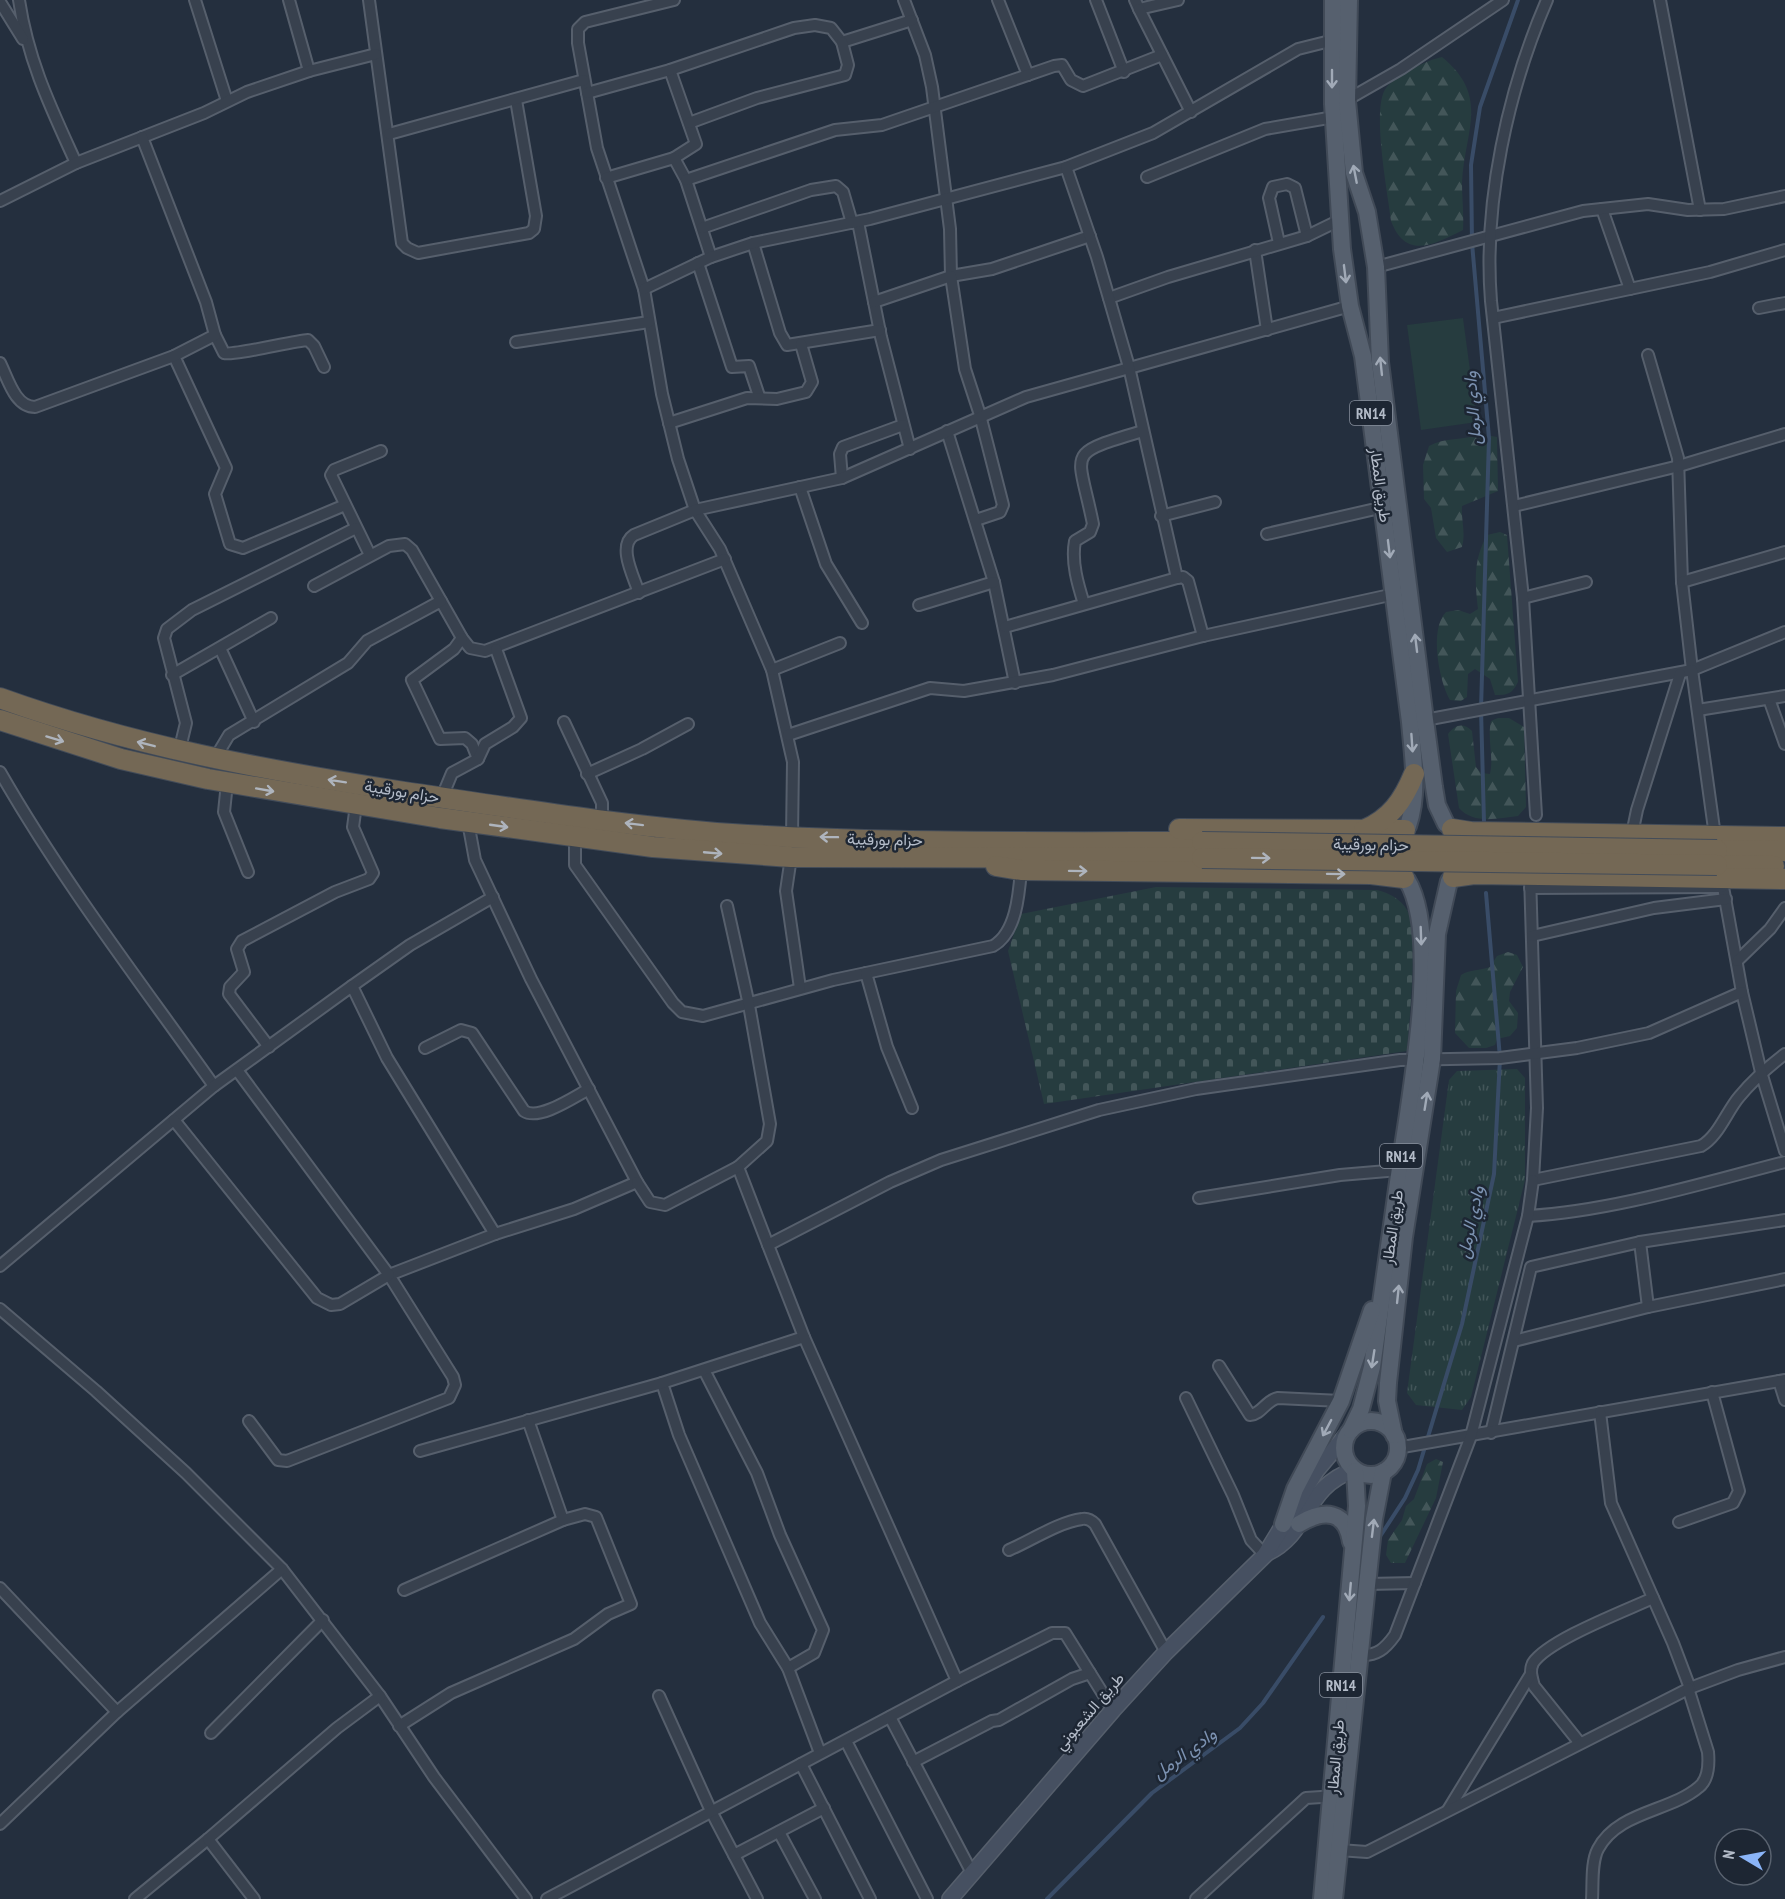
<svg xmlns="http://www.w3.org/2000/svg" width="1785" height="1899" viewBox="0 0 1785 1899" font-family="'PT Sans Narrow',Vazirmatn,sans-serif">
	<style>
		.forest { fill: url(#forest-firs) }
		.cemetery { fill: url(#cemetery-stones) }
		.park { fill: url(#park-tufts) }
		.pitch { fill: #263c3f }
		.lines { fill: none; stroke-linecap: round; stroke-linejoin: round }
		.stream { stroke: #394c67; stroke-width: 4 }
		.street-casing { stroke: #565f6c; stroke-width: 14 }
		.secondary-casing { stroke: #565f6c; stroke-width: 18 }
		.primary-casing { stroke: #414a57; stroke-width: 20 }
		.highway-casing { stroke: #434c59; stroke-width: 22 }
		.street { stroke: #38414e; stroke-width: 10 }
		.secondary { stroke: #465061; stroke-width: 15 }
		.primary { stroke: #56606e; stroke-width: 16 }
		.highway { stroke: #746855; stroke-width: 20 }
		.highway-bridge-casing { stroke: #434c59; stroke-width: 22; stroke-linecap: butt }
		.highway-bridge { stroke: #746855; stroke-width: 20 }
		.oneway { stroke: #a1aab7 }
		.oneway2 { stroke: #aeb4bd }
		.labels { text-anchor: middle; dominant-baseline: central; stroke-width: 5; stroke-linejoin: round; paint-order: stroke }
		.shield { fill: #1d2633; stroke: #878f9c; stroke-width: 1.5 }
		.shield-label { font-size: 15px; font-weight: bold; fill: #b4bcc9 }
		.street-label { font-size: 16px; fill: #b4bcc9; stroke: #1d2633 }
		.water-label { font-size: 18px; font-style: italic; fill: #7c92b1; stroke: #1d2633 }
	</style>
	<defs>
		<pattern id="forest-firs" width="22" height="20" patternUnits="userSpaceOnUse" patternTransform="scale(1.5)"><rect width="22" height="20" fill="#263c3f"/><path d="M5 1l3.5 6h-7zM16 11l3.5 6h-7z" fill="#435659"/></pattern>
		<pattern id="cemetery-stones" width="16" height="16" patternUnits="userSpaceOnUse" patternTransform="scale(1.5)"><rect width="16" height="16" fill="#263c3f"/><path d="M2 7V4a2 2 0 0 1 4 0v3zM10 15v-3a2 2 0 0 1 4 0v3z" fill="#435659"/></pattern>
		<pattern id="park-tufts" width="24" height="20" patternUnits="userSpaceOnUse" patternTransform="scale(1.5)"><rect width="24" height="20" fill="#263c3f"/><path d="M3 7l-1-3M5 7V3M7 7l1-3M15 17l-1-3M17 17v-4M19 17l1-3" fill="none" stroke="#435659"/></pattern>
	</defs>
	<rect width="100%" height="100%" fill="#242f3e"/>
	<!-- forest -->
	<g class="forest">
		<path d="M1442 57C1491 97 1464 132 1462 183 1462 199 1464 214 1463 230 1433 245 1406 260 1391 221 1388 194 1371 108 1386 88 1396 75 1427 60 1442 57Z"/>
		<path d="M1480 434 1497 437 1498 491 1462 506C1461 521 1466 532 1462 547L1447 552 1436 538 1431 508 1424 499 1423 465 1429 446C1445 437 1463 441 1480 434Z"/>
		<path d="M1500 532 1507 535 1518 682C1512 694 1508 695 1495 695L1490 679 1475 669 1468 674 1467 697 1461 701 1450 700C1439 681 1429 629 1446 612L1458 610 1470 614 1478 609C1475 581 1473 561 1487 535Z"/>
		<path d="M1498 718H1509L1524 727 1526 807 1518 816C1498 818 1474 825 1459 808L1448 734C1455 725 1463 722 1472 731L1476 767 1481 773 1490 774C1494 757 1487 739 1491 721Z"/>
		<path d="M1508 952 1517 955 1523 967 1510 992 1509 1001 1518 1013 1517 1028 1510 1036 1497 1039 1495 1045 1486 1048H1469L1455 1033 1456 991 1461 975C1471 969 1479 971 1490 967L1497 956Z"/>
		<path d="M1436 1459 1443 1462 1436 1498 1405 1563H1391L1386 1555 1388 1540 1402 1520 1406 1506 1414 1499 1427 1464Z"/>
	</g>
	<!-- cemetery -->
	<path class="cemetery" d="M1156 887 1377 890C1389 893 1401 899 1407 910 1419 930 1409 1024 1407 1051L1044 1104 1008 951 1021 914Z"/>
	<!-- park -->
	<path class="park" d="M1517 1069 1525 1078V1180L1471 1397 1462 1410 1416 1405 1407 1393 1449 1080 1457 1071Z"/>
	<!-- pitch -->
	<path class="pitch" d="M1463 318 1477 422 1421 430 1407 325Z"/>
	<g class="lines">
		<!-- stream -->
		<g class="stream">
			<path d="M1484 822 1481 709 1489 438 1472 243 1471 165 1480 107 1518 0"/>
			<path d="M1379 1538 1405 1498 1418 1470 1462 1324 1494 1174 1500 1058 1486 893"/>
			<path d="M1047 1899 1152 1793 1240 1728 1263 1703 1323 1617"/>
		</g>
		<defs>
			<g id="street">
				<path d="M19 0C28 61 51 108 76 163"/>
				<path d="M195 0 227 101"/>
				<path d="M289 0 309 71"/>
				<path d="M369 0 402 243 407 248 418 253 529 233 534 229 536 216 516 100"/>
				<path d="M674 0 585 22 578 29V43L597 148 644 289 662 394 678 459 695 510 720 549 772 670 793 762 792 837"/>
				<path d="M904 0 925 55 932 87 950 229 951 276 992 269 1090 236"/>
				<path d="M998 0 1028 75"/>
				<path d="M1096 0 1124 72"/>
				<path d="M1135 0 1139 9 1178 0"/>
				<path d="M1660 0 1700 210"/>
				<path d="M0 2 23 39"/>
				<path d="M1139 9 1191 112"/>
				<path d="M670 70 696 144 674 158"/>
				<path d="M587 93 670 70 794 28 815 25 831 28 842 42 912 20"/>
				<path d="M1345 101 1401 69 1503 0"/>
				<path d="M689 123 757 98 845 75 848 65 842 42"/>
				<path d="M389 134 584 80"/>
				<path d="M1147 177 1265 129 1334 117"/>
				<path d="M606 178 674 158 686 180 711 257"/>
				<path d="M686 180 835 130 882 125 1054 66 1062 65 1071 80 1083 86 1162 55"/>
				<path d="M0 201 76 163 204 113 247 92 309 71 376 54"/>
				<path d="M1602 209 1630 289"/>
				<path d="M858 222 881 337 910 449"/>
				<path d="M702 228 811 190 836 186 843 192 852 223"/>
				<path d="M753 243 780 333 787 345 880 330"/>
				<path d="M1279 243 1269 198 1273 187 1287 184 1295 188 1307 236"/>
				<path d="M1255 250 1267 330"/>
				<path d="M698 263 732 367 749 366 759 396"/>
				<path d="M1376 267 1583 211 1648 204 1688 210 1724 209 1785 196"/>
				<path d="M644 289 711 257 753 243 870 219 1066 167 1153 133 1298 49 1338 39"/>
				<path d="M1109 298 1168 277 1307 236 1340 220"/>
				<path d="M874 302 951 276 965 369 980 415 1003 505 1000 512 976 520"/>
				<path d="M1759 308 1785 303"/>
				<path d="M1493 318 1710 272 1785 250"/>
				<path d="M215 335 224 353C233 356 293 341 308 340L314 346 324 367"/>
				<path d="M516 342 649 322"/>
				<path d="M1648 355 1678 458 1682 582 1692 670 1785 632"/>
				<path d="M174 356 226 468 215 494 230 544 243 548 345 505"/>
				<path d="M0 363C8 379 15 407 35 407L174 356 215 335 206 302 142 137"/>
				<path d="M669 423 747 398 777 399 806 392 812 382 801 344"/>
				<path d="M947 431 994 582 1015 683"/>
				<path d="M842 478 840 454 843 447 903 425"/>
				<path d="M800 487 826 564 862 623"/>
				<path d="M1514 506 1679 466 1785 434"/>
				<path d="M1161 516 1215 502"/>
				<path d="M1267 534 1384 507"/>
				<path d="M370 555 331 475 334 470 381 451"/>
				<path d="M1177 578 1183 577 1188 581 1203 636"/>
				<path d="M1682 582 1785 552"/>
				<path d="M314 586 389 546 405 544 412 550 462 638 470 648 485 651 725 559"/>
				<path d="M639 593C634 577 617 546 634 535L695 510 842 478 1026 397 1350 306"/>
				<path d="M1523 598 1586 582"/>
				<path d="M1084 604C1078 585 1071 562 1075 541L1090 532 1093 524C1078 449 1063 455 1143 431"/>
				<path d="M919 605 994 582"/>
				<path d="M1005 627 1177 578 1129 367 1097 257 1066 167"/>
				<path d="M462 638 454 649 412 680 440 739 465 738 472 744 478 759"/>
				<path d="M220 648 254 722"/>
				<path d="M772 670 840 643"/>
				<path d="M172 675 271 618"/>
				<path d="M1769 699 1785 744"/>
				<path d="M1698 710 1785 696"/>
				<path d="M1425 720 1692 670 1715 836"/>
				<path d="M564 722 602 803V820"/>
				<path d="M788 735 930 688 964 691 1053 675 1203 636 1399 593"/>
				<path d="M179 752 186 723 164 638 167 629 192 610 356 528"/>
				<path d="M214 760 229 735 348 663 367 641 441 601"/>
				<path d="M0 772C63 882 141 983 214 1086L0 1266"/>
				<path d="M587 774 642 749 688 724"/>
				<path d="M227 783 224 812 248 872"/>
				<path d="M442 797 452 773 478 759 485 744 513 727 521 718 496 649"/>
				<path d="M1536 815 1523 598 1491 301C1483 202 1508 90 1547 0"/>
				<path d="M468 822 475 860 531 979 637 1182 574 1209 495 1234"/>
				<path d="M1632 834 1637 810 1680 674"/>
				<path d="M575 837V865L673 1003 682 1012 703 1016 833 980 993 946C1016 933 1019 895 1021 870"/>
				<path d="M791 857 786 891 800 988"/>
				<path d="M1530 875 1537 1108 1533 1180 1701 1146C1718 1137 1727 1111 1739 1097 1753 1080 1768 1067 1785 1054"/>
				<path d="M1723 887 1742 992 1761 1072 1785 1151"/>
				<path d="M1530 888 1722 887"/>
				<path d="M727 906 749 1005 770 1124 767 1141 738 1167 768 1245"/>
				<path d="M1532 936 1654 908 1726 899"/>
				<path d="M1737 961 1770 929 1785 908"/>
				<path d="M866 973 887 1047 912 1108"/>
				<path d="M352 986 410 945 493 897"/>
				<path d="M269 1047 229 994 230 987 244 972 237 949 242 941 335 892 369 879 373 873 353 827 356 805"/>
				<path d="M425 1048 461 1030 472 1033 524 1111C539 1121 574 1097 589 1089"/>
				<path d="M214 1086 352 986 387 1058 495 1234 389 1275 453 1377 455 1385 449 1398 287 1461 278 1460 249 1421"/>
				<path d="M174 1120 317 1298 331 1305 340 1304 389 1275 237 1070"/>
				<path d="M637 1182 650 1202 665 1205 738 1167"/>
				<path d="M1199 1198 1340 1175 1399 1170"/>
				<path d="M1528 1216C1613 1211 1703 1183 1785 1162"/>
				<path d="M1640 1242 1648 1307"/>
				<path d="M0 1309 96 1391 186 1473 282 1569 380 1696 434 1777 526 1899"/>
				<path d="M1514 1341 1648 1307 1785 1279"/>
				<path d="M1219 1366 1250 1415C1262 1414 1266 1400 1278 1398L1341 1401"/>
				<path d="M704 1370 757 1473 780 1535 823 1630 814 1653 788 1668"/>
				<path d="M1779 1381 1785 1400"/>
				<path d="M662 1383 679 1435 760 1623 788 1668 820 1753"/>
				<path d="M1186 1398 1233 1495 1251 1540 1265 1555"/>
				<path d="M1491 1433 1531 1267 1640 1242 1785 1220"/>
				<path d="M1397 1448 1785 1380"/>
				<path d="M420 1451 662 1383 804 1337"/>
				<path d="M1679 1522 1733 1503 1739 1491 1712 1392"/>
				<path d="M1009 1550C1030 1541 1059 1522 1082 1519 1087 1518 1091 1520 1095 1524L1166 1652"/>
				<path d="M1367 1584 1415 1583"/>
				<path d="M0 1588 117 1712"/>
				<path d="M404 1590 563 1520"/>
				<path d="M1360 1655C1377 1656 1385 1649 1395 1635L1471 1436 1528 1216 1533 1180"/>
				<path d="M957 1681 1052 1633H1065L1113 1710"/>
				<path d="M1690 1688 1738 1670 1785 1657"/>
				<path d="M659 1696 711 1811 757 1899"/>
				<path d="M890 1717 972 1873"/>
				<path d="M399 1726 451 1693 574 1639 608 1614 631 1604 596 1517 585 1514 563 1520 528 1420"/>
				<path d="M211 1733 323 1620"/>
				<path d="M846 1741 927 1899"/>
				<path d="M1579 1742 1534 1686C1532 1678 1529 1671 1533 1663 1548 1640 1625 1611 1653 1598"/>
				<path d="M913 1762 992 1721 999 1720 1072 1679 1090 1673"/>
				<path d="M801 1764 870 1899"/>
				<path d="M1448 1810 1531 1674"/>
				<path d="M0 1824 117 1712 282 1569"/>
				<path d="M779 1832 815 1899"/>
				<path d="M1339 1850 1367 1852 1690 1688 1673 1643 1611 1503 1600 1412"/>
				<path d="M734 1855 824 1808"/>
				<path d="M135 1899 208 1839"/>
				<path d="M254 1899 208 1839 337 1728 380 1696"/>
				<path d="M547 1899 957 1681 804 1337 768 1245 890 1182 941 1160 1099 1110 1196 1089 1400 1060 1500 1058 1577 1048 1649 1033 1742 992"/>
				<path d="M1196 1899 1306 1798 1337 1796"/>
				<path d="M1592 1899C1593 1884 1591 1862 1598 1849 1618 1811 1670 1812 1699 1787 1709 1779 1709 1763 1708 1752L1688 1688"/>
			</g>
			<g id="secondary">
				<path d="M1267 1553C1310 1533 1303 1487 1354 1470"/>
				<path d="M950 1899 1113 1710 1166 1652 1265 1555 1316 1471 1348 1433"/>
			</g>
			<g id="primary">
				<path d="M1333 0V104L1342 249 1350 306 1363 356 1410 722C1413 756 1419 794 1408 826"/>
				<path d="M1349 0 1347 101 1354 173 1367 212 1376 267 1380 362 1425 720 1434 787 1437 805 1446 824"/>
				<circle cx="1371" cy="1448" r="27"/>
				<path d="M1351 1430 1361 1409 1372 1367C1381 1301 1390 1235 1400 1168 1409 1100 1442 938 1407 880"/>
				<path d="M1394 1435 1387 1401 1388 1383 1404 1237 1432 1059 1437 934 1449 881"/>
				<path d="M1283 1524 1295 1489 1341 1401 1372 1310"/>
				<path d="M1299 1524C1324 1509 1346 1510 1351 1542"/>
				<path d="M1322 1899 1357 1506 1355 1471"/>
				<path d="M1334 1899 1374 1519 1383 1472"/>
			</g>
			<g id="highway">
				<path d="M0 698C133 746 265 770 404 792 513 808 622 826 732 834 888 844 1046 842 1202 842"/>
				<path d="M0 720 121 759 208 779 440 818 653 847 791 857 1202 858"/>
				<path d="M1179 829 1405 830"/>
				<path d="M1452 829 1471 832 1785 837"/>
				<path d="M1364 830C1390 819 1403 801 1414 774"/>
				<path d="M1717 850 1785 851"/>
				<path d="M1717 865 1774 866"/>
				<path d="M996 866 1021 870 1371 874 1404 878"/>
				<path d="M1453 877 1474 874 1785 879"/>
			</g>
		</defs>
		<!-- street casing -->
		<use href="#street" class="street-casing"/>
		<!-- secondary casing -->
		<use href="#secondary" class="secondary-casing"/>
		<!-- primary casing -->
		<use href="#primary" class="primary-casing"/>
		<!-- highway casing -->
		<use href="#highway" class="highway-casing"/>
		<!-- street -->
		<use href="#street" class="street"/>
		<!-- secondary -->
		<use href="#secondary" class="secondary"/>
		<!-- primary -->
		<use href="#primary" class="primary"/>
		<!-- highway -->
		<use href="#highway" class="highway"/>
		<defs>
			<g id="highway-bridge">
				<path d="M1202 842 1717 850"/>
				<path d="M1202 858 1717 865"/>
			</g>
		</defs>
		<!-- highway-bridge casing -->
		<use href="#highway-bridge" class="highway-bridge-casing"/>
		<!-- highway-bridge -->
		<use href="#highway-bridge" class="highway-bridge"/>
	</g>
	<!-- one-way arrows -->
	<defs><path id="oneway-shaft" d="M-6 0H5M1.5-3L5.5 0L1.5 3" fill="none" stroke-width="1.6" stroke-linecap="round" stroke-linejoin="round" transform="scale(1.5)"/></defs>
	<g class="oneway">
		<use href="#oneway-shaft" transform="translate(1332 79) rotate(90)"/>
		<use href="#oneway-shaft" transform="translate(1355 174) rotate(-101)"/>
		<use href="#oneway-shaft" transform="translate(1345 274) rotate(83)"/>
		<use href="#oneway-shaft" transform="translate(1381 366) rotate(-96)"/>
		<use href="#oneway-shaft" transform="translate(1389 549) rotate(83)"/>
		<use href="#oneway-shaft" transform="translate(1416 643) rotate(-97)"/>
		<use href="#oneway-shaft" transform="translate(1412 743) rotate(86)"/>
		<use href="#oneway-shaft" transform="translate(1421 936) rotate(88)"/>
		<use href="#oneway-shaft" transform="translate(1426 1101) rotate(-81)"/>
		<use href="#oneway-shaft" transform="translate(1398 1294) rotate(-84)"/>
		<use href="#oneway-shaft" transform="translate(1373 1359) rotate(99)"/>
		<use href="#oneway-shaft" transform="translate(1327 1428) rotate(118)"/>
		<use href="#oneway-shaft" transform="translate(1373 1528) rotate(-83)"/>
		<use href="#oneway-shaft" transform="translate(1350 1592) rotate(95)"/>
	</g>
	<g class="oneway2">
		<use href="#oneway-shaft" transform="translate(55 739) rotate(17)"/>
		<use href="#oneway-shaft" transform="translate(146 744) rotate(-166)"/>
		<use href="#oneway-shaft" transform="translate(337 781) rotate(-171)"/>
		<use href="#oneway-shaft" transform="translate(265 790) rotate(10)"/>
		<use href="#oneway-shaft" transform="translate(634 824) rotate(-173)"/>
		<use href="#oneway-shaft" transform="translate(499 826) rotate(8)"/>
		<use href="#oneway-shaft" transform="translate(829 837) rotate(-179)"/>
		<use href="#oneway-shaft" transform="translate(713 853) rotate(5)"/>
		<use href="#oneway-shaft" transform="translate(1261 858) rotate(1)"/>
		<use href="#oneway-shaft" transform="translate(1078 871) rotate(1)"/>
		<use href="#oneway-shaft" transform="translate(1336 874) rotate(1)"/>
	</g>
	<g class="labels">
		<!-- shield labels -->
		<g class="shield">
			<rect x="1350" y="401" width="42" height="24" rx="4.5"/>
			<rect x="1380" y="1144" width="42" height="24" rx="4.5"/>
			<rect x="1320" y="1673" width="42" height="24" rx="4.5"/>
		</g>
		<g class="shield-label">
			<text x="1371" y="413">RN14</text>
			<text x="1401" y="1156">RN14</text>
			<text x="1341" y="1685">RN14</text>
		</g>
		<!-- street labels -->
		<g class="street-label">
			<text transform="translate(1381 485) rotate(82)">طريق المطار</text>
			<text transform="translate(402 791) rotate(9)">حزام بورقيبة</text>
			<text transform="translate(885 839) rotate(1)">حزام بورقيبة</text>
			<text transform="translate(1371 844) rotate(1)">حزام بورقيبة</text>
			<text transform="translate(1392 1227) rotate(-82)">طريق المطار</text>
			<text transform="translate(1089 1711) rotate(-49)">طريق الشعبوني</text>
			<text transform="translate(1335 1757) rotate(-85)">طريق المطار</text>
		</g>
		<!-- water labels -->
		<g class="water-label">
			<text transform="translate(1472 408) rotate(-94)">وادي الرمل</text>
			<text transform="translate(1470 1222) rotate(-78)">وادي الرمل</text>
			<text transform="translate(1184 1753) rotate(-36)">وادي الرمل</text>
		</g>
	</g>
	<!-- north arrow -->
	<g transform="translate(1743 1857) rotate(280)"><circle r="28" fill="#1d2633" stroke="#59626f" stroke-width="1.5"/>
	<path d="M0-4.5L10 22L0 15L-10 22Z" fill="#8ab4f8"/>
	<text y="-9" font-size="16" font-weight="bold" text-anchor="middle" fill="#b4bcc9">N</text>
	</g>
</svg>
